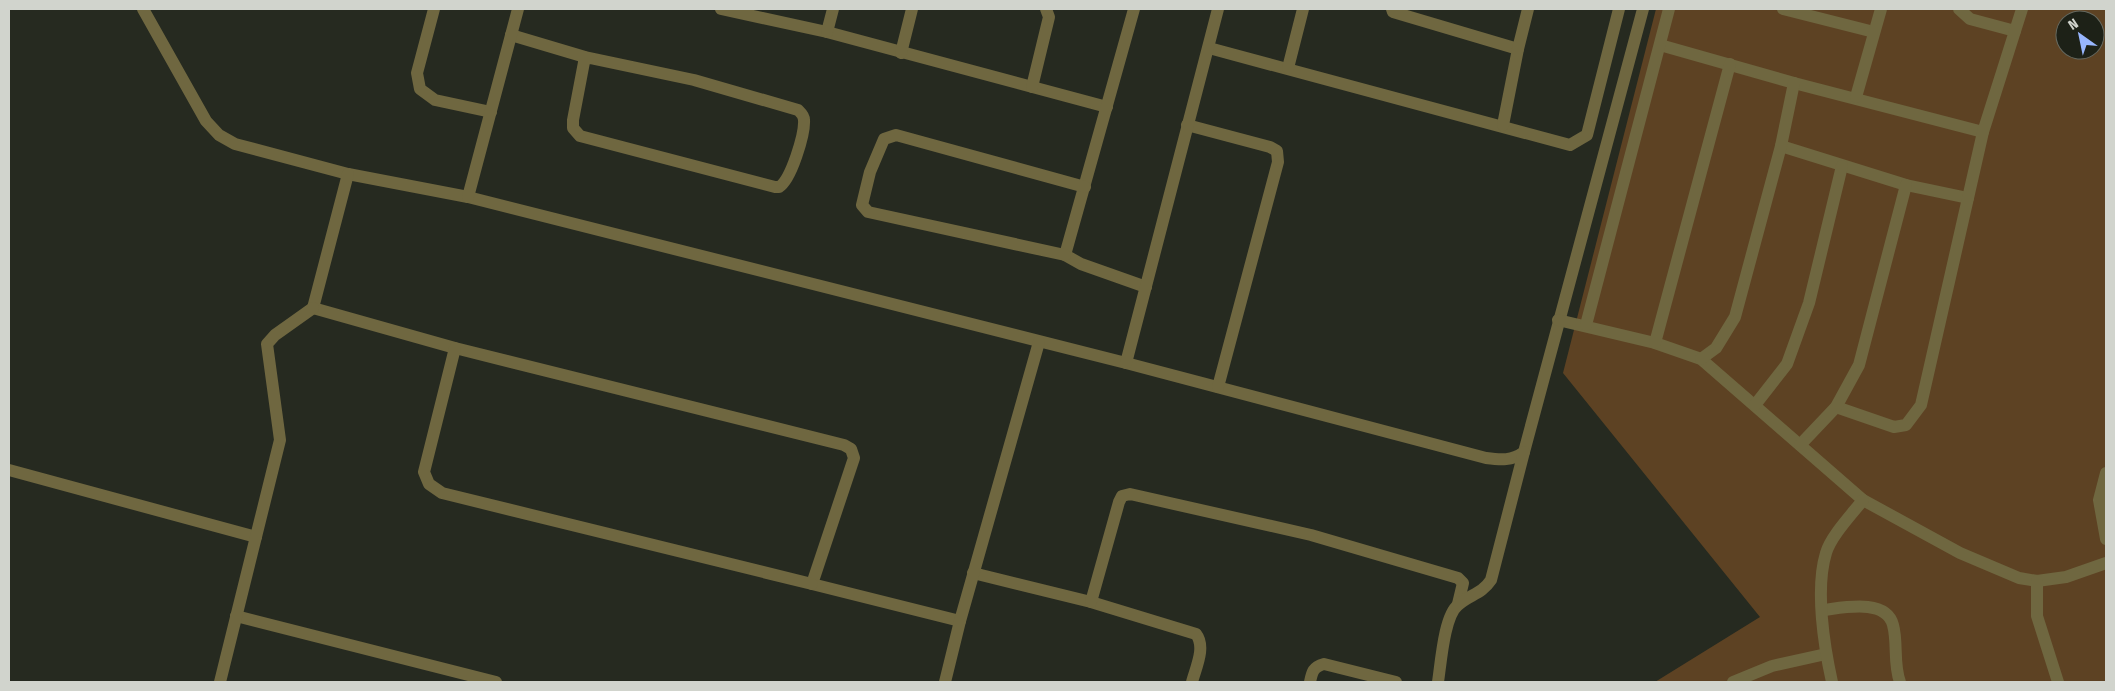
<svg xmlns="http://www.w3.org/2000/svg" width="2115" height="691" viewBox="0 0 2115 691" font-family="'Fira Sans Condensed',sans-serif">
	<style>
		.green { fill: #5d4223; fill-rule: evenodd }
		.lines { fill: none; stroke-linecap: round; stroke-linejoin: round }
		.minor { stroke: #6f6740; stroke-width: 12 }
	</style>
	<rect width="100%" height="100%" fill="#262a20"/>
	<!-- green -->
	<path class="green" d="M1656 9H2106V682H1655L1760 617 1563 373ZM2065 20H2095V50H2065Z"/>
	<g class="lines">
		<!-- minor -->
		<g class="minor">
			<path d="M143 9 206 121 219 135 235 144 348 174 468 197 1126 363 1486 458C1501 460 1512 461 1524 452L1643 9"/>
			<path d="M434 9 417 73 420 89 435 100 491 112"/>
			<path d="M721 9 827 32 1107 107"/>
			<path d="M1134 9 1065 255 1081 264 1146 287"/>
			<path d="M1392 9 1393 12 1518 49"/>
			<path d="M1783 9 1874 32"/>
			<path d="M1959 9 1970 19 2015 31"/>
			<path d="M827 32 833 9"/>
			<path d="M511 35 585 57 694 80 798 110C801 113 804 115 804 120 805 134 791 180 779 187H775L580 136 573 128V120L585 57"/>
			<path d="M1660 45 1794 83 1983 132"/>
			<path d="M1209 48 1570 145 1587 135 1619 9"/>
			<path d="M901 53 912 9"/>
			<path d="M1288 68 1303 9"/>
			<path d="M1032 87 1049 17 1046 9"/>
			<path d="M1856 97 1881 9"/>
			<path d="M1187 125 1270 147 1277 151 1278 162 1218 387"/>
			<path d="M1503 125 1518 49 1528 9"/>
			<path d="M1781 146 1906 185 1968 198"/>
			<path d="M348 174 313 308 455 348 844 445 851 449 854 458 812 584 960 621"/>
			<path d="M468 197 518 9"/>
			<path d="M1065 255 868 212 862 205 870 172 884 139 896 135 1085 187"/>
			<path d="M1558 320 1655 343 1701 359 1863 500 1960 553 2019 578 2037 581 2066 577 2106 563"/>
			<path d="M1586 325 1669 9"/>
			<path d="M1655 343 1730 64"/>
			<path d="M455 348 424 472 429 484 442 493 812 584"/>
			<path d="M1701 359 1716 348 1735 317 1781 146 1794 83"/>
			<path d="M1126 363 1218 9"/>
			<path d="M1755 405 1787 364 1809 303 1842 166"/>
			<path d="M1836 407 1894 427 1906 425 1921 405 1983 132 2022 9"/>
			<path d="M1800 445 1836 407 1859 365 1906 185"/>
			<path d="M9 470 256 537"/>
			<path d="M2106 473 2099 500 2106 539"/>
			<path d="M973 573 1091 602 1196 634C1206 647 1196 667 1192 682"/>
			<path d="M2037 581V616L2058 682"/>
			<path d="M1091 602 1119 502 1122 496 1130 494 1311 535 1458 578 1463 583 1458 604"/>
			<path d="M1823 610C1842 608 1886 598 1893 625 1898 643 1893 663 1900 682"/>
			<path d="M236 616 496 682"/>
			<path d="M220 682 280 440 267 344 275 335 313 308"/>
			<path d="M945 682 960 621 1039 342"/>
			<path d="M1310 682C1312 672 1313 667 1324 664L1396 682"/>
			<path d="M1438 682C1441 663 1444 616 1458 605 1470 594 1481 595 1491 580L1524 452"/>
			<path d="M1733 682 1772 666 1826 654"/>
			<path d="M1832 682C1824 646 1815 589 1826 553 1831 536 1852 514 1863 500"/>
		</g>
	</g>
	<!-- border -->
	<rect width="2115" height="691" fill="none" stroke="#d1d4cd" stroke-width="20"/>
	<!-- north arrow -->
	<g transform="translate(2080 35) rotate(327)"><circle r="24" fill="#1d2117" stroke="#656960"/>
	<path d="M0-4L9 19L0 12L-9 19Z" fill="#98b6fd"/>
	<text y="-8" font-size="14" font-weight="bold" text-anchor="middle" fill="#d1d4cd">N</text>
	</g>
</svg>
